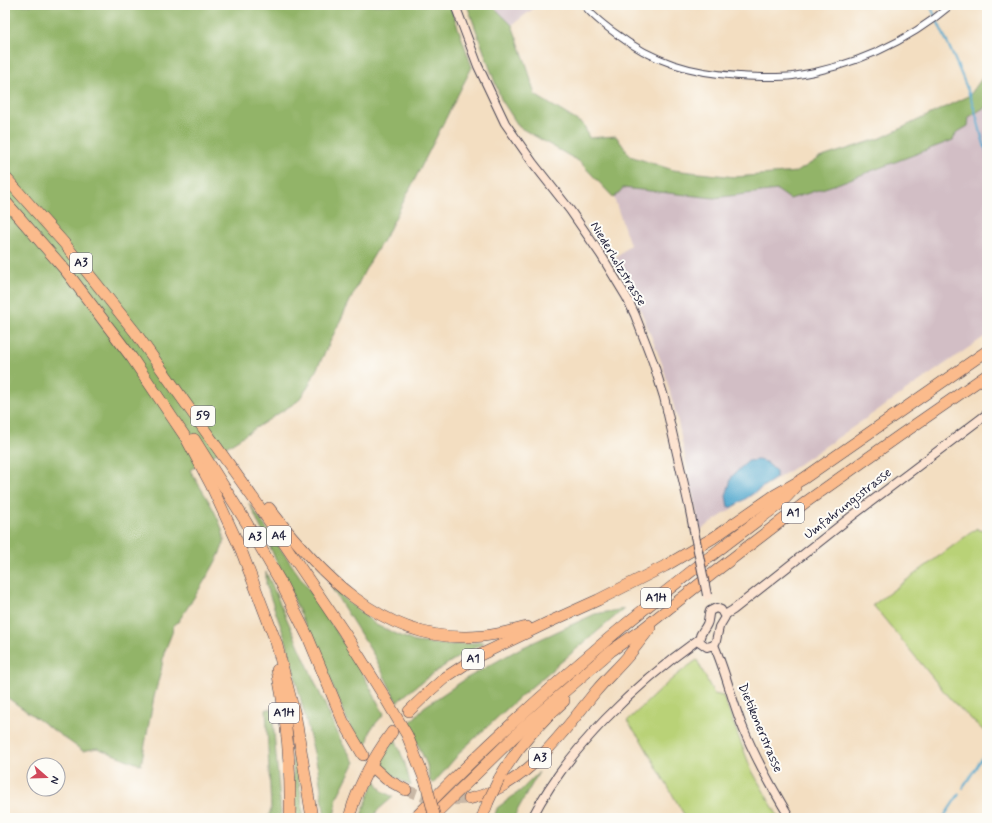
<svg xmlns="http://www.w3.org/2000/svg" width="992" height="823" viewBox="0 0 992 823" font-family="Mynerve,sans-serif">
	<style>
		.industrial { fill: #d2bec5 }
		.green { fill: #b9d277; stroke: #6e7a59 }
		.forest { fill: #92b468; stroke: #5a6b52 }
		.water { fill: #51a7ce; stroke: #3a6484 }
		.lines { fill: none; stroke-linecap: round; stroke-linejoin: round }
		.stream { stroke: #51a7ce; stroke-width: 2 }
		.highway-tunnel { stroke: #c9b8a6; stroke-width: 11; stroke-dasharray: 11 5.5; stroke-linecap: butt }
		.street-casing { stroke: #413e4f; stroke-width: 8 }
		.secondary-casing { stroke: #413e4f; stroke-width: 10 }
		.highway-casing { stroke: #413e4f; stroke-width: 12 }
		.street { stroke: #fff; stroke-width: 6 }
		.secondary { stroke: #fde4d1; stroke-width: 8 }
		.highway { stroke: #fbbb8c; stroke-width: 11 }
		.secondary-bridge-casing { stroke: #413e4f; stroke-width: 10; stroke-linecap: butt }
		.highway-bridge-casing { stroke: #413e4f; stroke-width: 12; stroke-linecap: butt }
		.secondary-bridge { stroke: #fde4d1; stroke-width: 8 }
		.highway-bridge { stroke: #fbbb8c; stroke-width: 11 }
		.labels { text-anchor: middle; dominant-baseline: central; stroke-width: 4; stroke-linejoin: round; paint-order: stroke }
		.shield { fill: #fdfcf7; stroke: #646373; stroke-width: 1 }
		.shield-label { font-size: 12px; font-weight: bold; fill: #22223b }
		.street-label { font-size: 13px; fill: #22223b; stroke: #fdfcf7 }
	</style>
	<rect width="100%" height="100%" fill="#fdfcf7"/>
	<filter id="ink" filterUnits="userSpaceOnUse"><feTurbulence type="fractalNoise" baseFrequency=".025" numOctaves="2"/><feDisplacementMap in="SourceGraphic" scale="8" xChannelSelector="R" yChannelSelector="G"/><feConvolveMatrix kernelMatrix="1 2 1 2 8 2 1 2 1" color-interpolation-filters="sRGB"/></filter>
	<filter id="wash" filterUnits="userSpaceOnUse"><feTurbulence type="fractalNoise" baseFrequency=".012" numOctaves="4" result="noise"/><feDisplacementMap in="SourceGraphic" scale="16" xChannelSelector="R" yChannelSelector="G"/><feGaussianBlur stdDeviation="0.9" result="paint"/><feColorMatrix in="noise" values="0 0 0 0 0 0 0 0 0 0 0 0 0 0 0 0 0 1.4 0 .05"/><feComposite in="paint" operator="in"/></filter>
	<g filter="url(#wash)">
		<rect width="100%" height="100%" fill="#f3dec1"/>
		<!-- industrial -->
		<g class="industrial">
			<path d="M492 5H538L512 25Z"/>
			<path d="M987 106V335L798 465 700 530 678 422 663 366 641 311 614 259 630 245 614 198 623 188 714 198 777 190 790 199 837 184 953 140 956 133 968 126 969 117Z"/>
		</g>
		<!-- green -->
		<g class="green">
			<path d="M977 528 979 530 987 531 986 733 951 700 873 605Z"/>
			<path d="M697 660 714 694 723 696 751 769 779 818H686L641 740 627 721C650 700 671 677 697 660Z"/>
		</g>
		<!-- forest -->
		<g class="forest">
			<path d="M5 5H450L472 67 389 230 364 272 308 387 298 401 190 470C201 490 221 516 224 539 226 551 187 608 178 622L173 626 172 633 164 653 161 671 154 697 141 765 97 748 83 751 5 696Z"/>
			<path d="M467 5H492L512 25 527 66 535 95 584 125 589 138 616 136 630 156 673 170 735 177 797 172 819 158 881 138 970 95 987 71V106L969 117 968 126 956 133 953 140 837 184 790 199 777 190 714 198 623 188 614 198 580 162 519 127 501 99Z"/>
			<path d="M249 503 318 603 358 665 384 714 371 729 366 748 349 724 286 581Z"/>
			<path d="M266 572 342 743 355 762 337 797 334 818H325L318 769 287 644 266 585Z"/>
			<path d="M331 587 376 625 415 642 450 645 483 642V644C452 658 423 680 397 702L375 657Z"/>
			<path d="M624 609 522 695 463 749 433 784 430 781 427 765 409 724 424 707 467 678 519 649 595 614Z"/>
			<path d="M266 709H272L281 813V818H268L271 809Z"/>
			<path d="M292 730 303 813 304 818H294Z"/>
			<path d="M395 738 405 764 411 786 390 774 378 763Z"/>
			<path d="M539 772 518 809 514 818H494L497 808 520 791Z"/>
			<path d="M375 780 382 791 393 797 378 810 373 818H360Z"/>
		</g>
		<!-- water -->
		<path class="water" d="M758 460 766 462 776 471V478L733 507H728L726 496 732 476 748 461Z"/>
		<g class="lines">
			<!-- stream -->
			<g class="stream">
				<path d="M930 5C945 39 963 73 974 108 979 123 981 138 987 153"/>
				<path d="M963 788 987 750"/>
				<path d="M943 818 959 794"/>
			</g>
		</g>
	</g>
	<g filter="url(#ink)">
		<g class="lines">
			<!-- highway-tunnel -->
			<path class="highway-tunnel" d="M406 790C430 800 443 801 469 799"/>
			<defs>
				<path id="street" d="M584 5C592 16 604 25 615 33 653 62 691 73 739 76 757 77 775 78 793 76 851 67 906 43 951 5"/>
				<g id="secondary">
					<path d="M455 5 478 66 505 123 533 163 570 210 601 255 627 298 635 315 653 362 664 397 689 506 695 536"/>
					<path d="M716 608 721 610 725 617 719 627 716 641 714 645 707 647 700 642C698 634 704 631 707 624 709 620 708 615 710 611Z"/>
					<path d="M725 615 733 610 852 516 987 414"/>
					<path d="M714 645C725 670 731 697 741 723 754 756 772 788 790 818"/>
					<path d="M532 818C567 749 637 683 699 639"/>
				</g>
				<g id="highway">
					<path d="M5 177 64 243 135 332 258 505 344 632 384 696 407 735 426 783"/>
					<path d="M5 201 66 271 132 358 186 438 211 485 241 550 276 642 296 719 312 818"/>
					<path d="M194 439 246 522 280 581 308 637 343 721 363 755"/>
					<path d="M269 508C318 572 380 639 467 637 488 637 507 632 527 627"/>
					<path d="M277 670C287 719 291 768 290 818"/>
					<path d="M409 711 432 689 446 677 478 656 547 623 598 600 665 566 713 538 775 495 803 479 987 351"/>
					<path d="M375 769 386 779 406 790"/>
					<path d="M499 779C516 748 538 724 564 701"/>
					<path d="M469 799C527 786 561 734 596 691 607 678 619 667 629 655 636 646 643 637 650 628"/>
					<path d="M349 818C357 787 373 758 392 732"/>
					<path d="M415 818C527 702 651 599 781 503L795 488"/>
					<path d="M431 818 525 726 611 651 644 628 716 571 806 502 899 436 987 375"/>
					<path d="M482 818 488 802"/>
				</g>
			</defs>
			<!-- street casing -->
			<use href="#street" class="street-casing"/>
			<!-- secondary casing -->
			<use href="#secondary" class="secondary-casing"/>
			<!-- highway casing -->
			<use href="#highway" class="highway-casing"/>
			<!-- street -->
			<use href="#street" class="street"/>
			<!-- secondary -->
			<use href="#secondary" class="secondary"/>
			<!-- highway -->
			<use href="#highway" class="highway"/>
			<defs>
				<path id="secondary-bridge" d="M695 536 707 595"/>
				<g id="highway-bridge">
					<path d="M426 783 435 818"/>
					<path d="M488 802 499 779"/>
				</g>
			</defs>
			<!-- secondary-bridge casing -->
			<use href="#secondary-bridge" class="secondary-bridge-casing"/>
			<!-- highway-bridge casing -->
			<use href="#highway-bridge" class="highway-bridge-casing"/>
			<!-- secondary-bridge -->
			<use href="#secondary-bridge" class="secondary-bridge"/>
			<!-- highway-bridge -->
			<use href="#highway-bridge" class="highway-bridge"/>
		</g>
	</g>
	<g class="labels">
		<!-- shield labels -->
		<g class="shield">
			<rect x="70" y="253" width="22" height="20" rx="3"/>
			<rect x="191" y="406" width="24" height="20" rx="3"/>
			<rect x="782" y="503" width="22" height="20" rx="3"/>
			<rect x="267" y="526" width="24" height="20" rx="3"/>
			<rect x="244" y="527" width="22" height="20" rx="3"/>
			<rect x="641" y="588" width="30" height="20" rx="3"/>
			<rect x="462" y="649" width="22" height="20" rx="3"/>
			<rect x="269" y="703" width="30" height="20" rx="3"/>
			<rect x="529" y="748" width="22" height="20" rx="3"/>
		</g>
		<g class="shield-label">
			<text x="81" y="263">A3</text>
			<text x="203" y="416">59</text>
			<text x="793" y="513">A1</text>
			<text x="279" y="536">A4</text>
			<text x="255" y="537">A3</text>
			<text x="656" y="598">A1H</text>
			<text x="473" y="659">A1</text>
			<text x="284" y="713">A1H</text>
			<text x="540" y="758">A3</text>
		</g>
		<!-- street labels -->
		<g class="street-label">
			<text transform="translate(618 264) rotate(59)">Niederholzstrasse</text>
			<text transform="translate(848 504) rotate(-38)">Umfahrungsstrasse</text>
			<text transform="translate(760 728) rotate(67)">Dietikonerstrasse</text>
		</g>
	</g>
	<!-- margin -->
	<rect width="992" height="823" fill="none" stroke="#fdfcf7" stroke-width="20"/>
	<!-- north arrow -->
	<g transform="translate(46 777) rotate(110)"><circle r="19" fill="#fdfcf7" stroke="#a5a5ac"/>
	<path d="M0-3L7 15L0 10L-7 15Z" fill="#d1495b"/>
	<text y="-6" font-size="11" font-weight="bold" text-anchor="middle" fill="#22223b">N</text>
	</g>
</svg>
